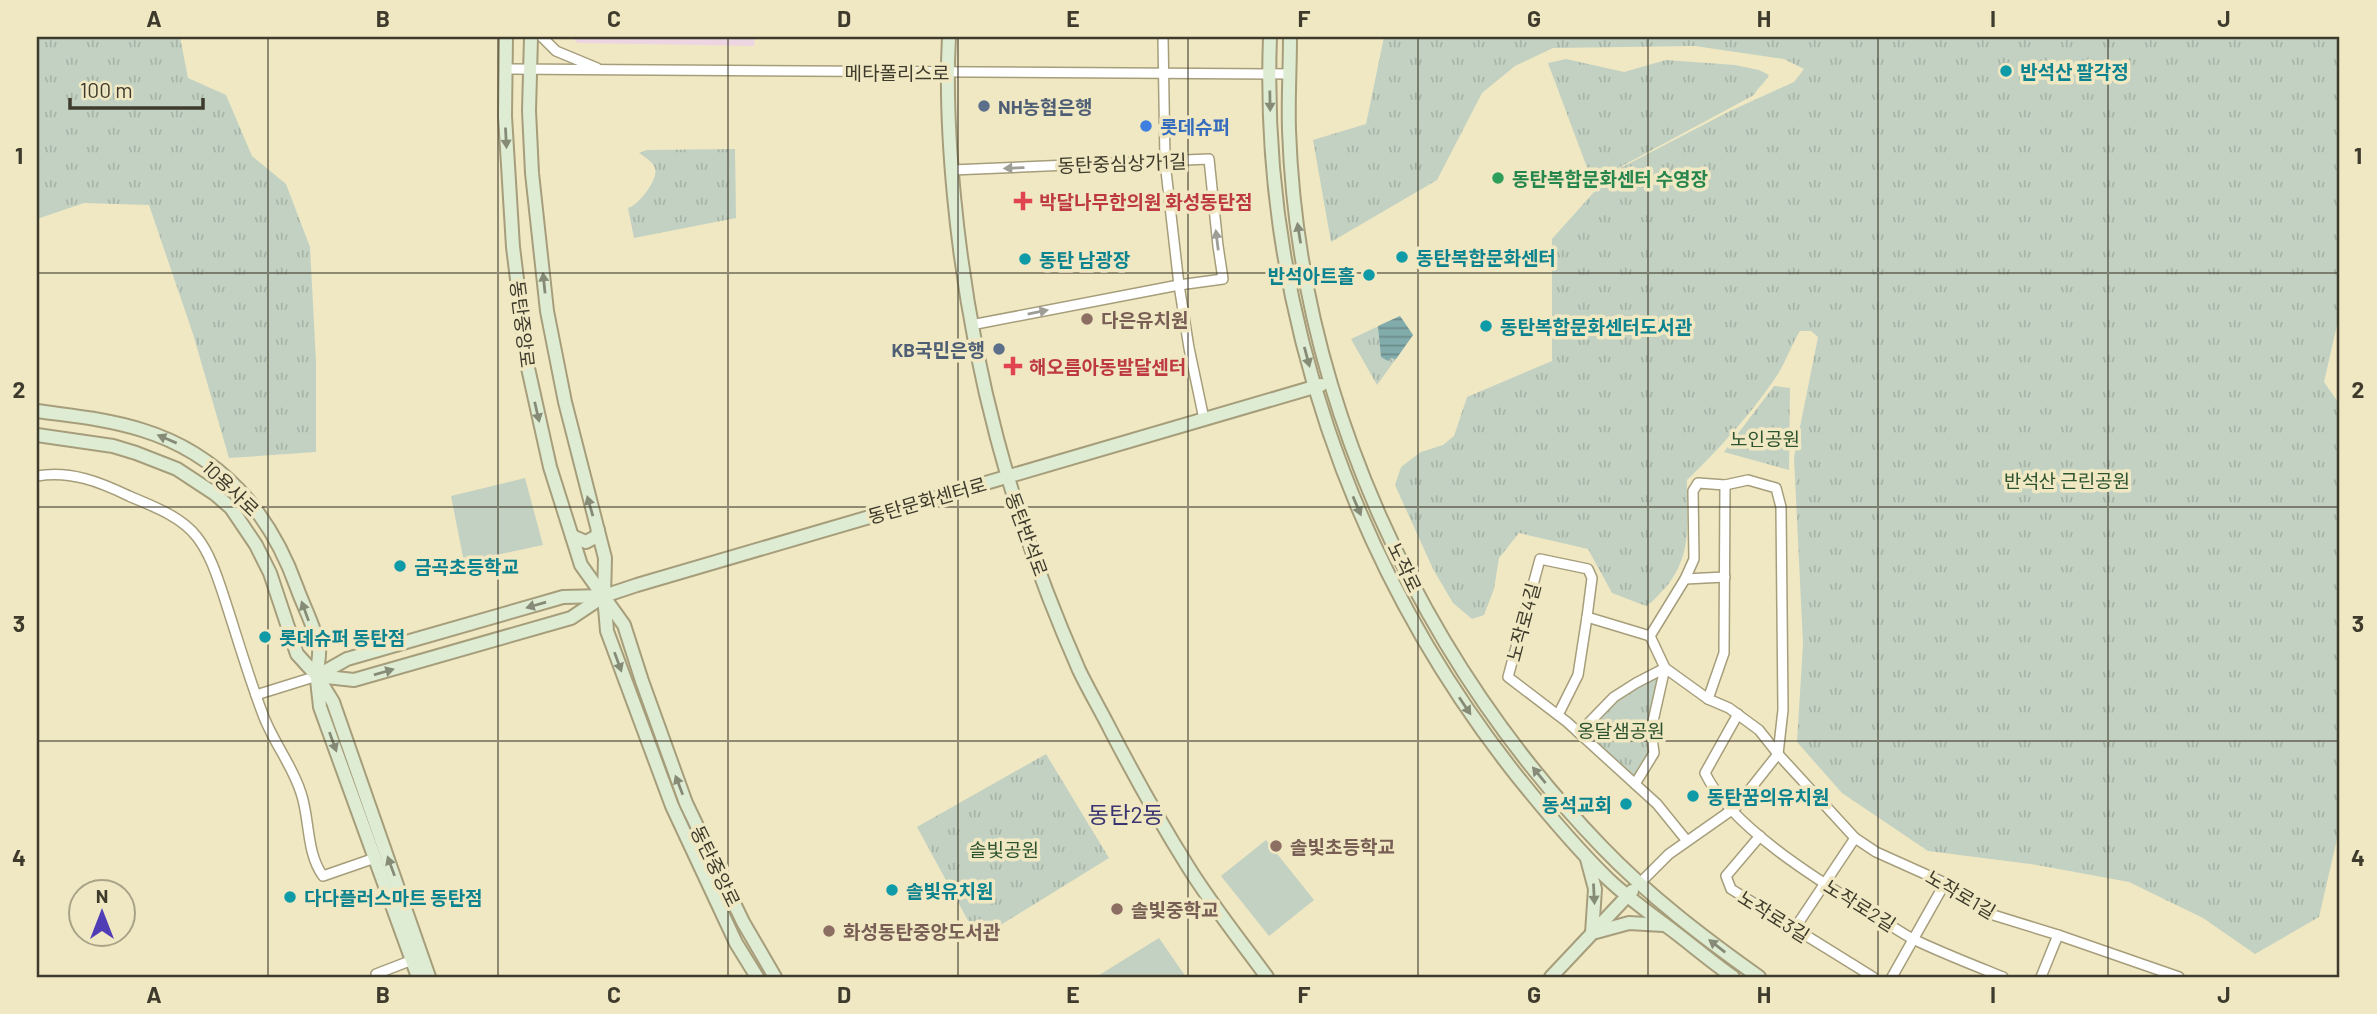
<svg xmlns="http://www.w3.org/2000/svg" width="2377" height="1014" viewBox="0 0 2377 1014" font-family="Barlow,'Noto Sans KR',sans-serif">
	<style>
		.commercial { fill: #edd6e1 }
		.grass { fill: #c2d1c2 }
		.park { fill: url(#park-tufts) }
		.water { fill: url(#water-rules) }
		.lines { fill: none; stroke-linecap: round; stroke-linejoin: round }
		.street-casing { stroke: #a69e7b; stroke-width: 12 }
		.secondary-casing { stroke: #a69e7b; stroke-width: 16 }
		.street { stroke: #fff; stroke-width: 9 }
		.secondary { stroke: #dfecd4; stroke-width: 12 }
		.oneway { fill: #868b78 }
		.oneway2 { fill: #9e9d96 }
		.grid { fill: none; stroke: #3e3b2c; stroke-width: 2; stroke-opacity: 0.55 }
		.culture-dot { fill: #0f9aa8; stroke: #f0e8c3; stroke-width: 2.5 }
		.service-dot { fill: #5c6f8a; stroke: #f0e8c3; stroke-width: 2.5 }
		.shop-dot { fill: #3f7fe0; stroke: #f0e8c3; stroke-width: 2.5 }
		.leisure-dot { fill: #2e9e5b; stroke: #f0e8c3; stroke-width: 2.5 }
		.health-dot { fill: #e0444e; stroke: #f0e8c3; stroke-width: 2.5 }
		.education-dot { fill: #8d6e63; stroke: #f0e8c3; stroke-width: 2.5 }
		.labels { text-anchor: middle; dominant-baseline: central; stroke-width: 7; stroke-linejoin: round; paint-order: stroke }
		.culture-label { font-size: 19px; font-weight: bold; fill: #0d838f; stroke: #f0e8c3; text-anchor: start }
		.street-label { font-size: 19px; fill: #3e3b2c; stroke: #f0e8c3 }
		.service-label { font-size: 19px; font-weight: bold; fill: #4e5e75; stroke: #f0e8c3; text-anchor: start }
		.shop-label { font-size: 19px; font-weight: bold; fill: #366cbe; stroke: #f0e8c3; text-anchor: start }
		.leisure-label { font-size: 19px; font-weight: bold; fill: #27864d; stroke: #f0e8c3; text-anchor: start }
		.health-label { font-size: 19px; font-weight: bold; fill: #be3a42; stroke: #f0e8c3; text-anchor: start }
		.education-label { font-size: 19px; font-weight: bold; fill: #785e54; stroke: #f0e8c3; text-anchor: start }
		.park-label { font-size: 19px; fill: #2c532f; stroke: #f0e8c3 }
		.quarter-label { font-size: 23px; fill: #39336f; stroke: #f0e8c3 }
		.neatline { fill: none; stroke: #3e3b2c; stroke-width: 2.5 }
		.grid-label { font-size: 23px; text-anchor: middle; font-weight: bold; fill: #3e3b2c }
	</style>
	<defs>
		<pattern id="park-tufts" width="24" height="20" patternUnits="userSpaceOnUse" patternTransform="scale(1.75)"><rect width="24" height="20" fill="#c2d1c2"/><path d="M3 7l-1-3M5 7V3M7 7l1-3M15 17l-1-3M17 17v-4M19 17l1-3" fill="none" stroke="#a8b4a7"/></pattern>
		<pattern id="water-rules" width="6" height="5" patternUnits="userSpaceOnUse" patternTransform="scale(1.75)"><rect width="6" height="5" fill="#82abab"/><path d="M0 2.5h6" fill="none" stroke="#6c8c8b"/></pattern>
	</defs>
	<rect width="100%" height="100%" fill="#f0e8c3"/>
	<!-- commercial -->
	<path class="commercial" d="M571 37H755L754 46 578 43Z"/>
	<!-- grass -->
	<g class="grass">
		<path d="M525 478 543 545 464 562 451 496Z"/>
		<path d="M1266 840 1314 900 1269 936 1221 876Z"/>
		<path d="M1159 938 1186 977H1096Z"/>
	</g>
	<!-- park -->
	<g class="park">
		<path d="M37 37H180L188 78 226 95 252 156 286 184 310 247 316 362V452L229 458 193 334 149 205 84 203 37 219Z"/>
		<path d="M1384 37H2339L2340 312 2324 382 2340 405V826L2319 917 2255 954 2203 918 2129 882 2037 865 1928 851 1842 793 1797 742 1803 644 1794 457 1818 337 1811 331H1800C1790 347 1785 365 1774 380 1750 415 1718 450 1687 480 1686 522 1694 552 1666 587 1659 594 1654 601 1646 606L1612 593 1588 549 1519 533 1499 558 1494 589 1484 615 1472 619 1453 603 1433 569 1395 485 1401 467 1421 452 1443 445 1454 436 1467 397 1552 361V239L1611 173 1728 112 1794 82 1804 69 1784 59 1695 46 1553 48 1515 66 1482 93 1437 180 1331 242 1313 140 1366 124Z"/>
		<path d="M1566 59 1624 72 1666 60 1735 65 1759 70 1769 75C1765 83 1758 87 1754 95L1611 172 1595 189 1548 63Z"/>
		<path d="M735 149 736 218 634 238 628 208C638 206 659 179 655 168 653 162 645 157 639 153L647 150Z"/>
		<path d="M1400 316 1413 335 1377 385 1351 339Z"/>
		<path d="M1774 386 1790 388 1789 470 1724 452Z"/>
		<path d="M1663 671 1649 729 1653 751 1635 781 1581 732 1615 698Z"/>
		<path d="M1046 754 1109 858 978 939 917 827Z"/>
	</g>
	<!-- water -->
	<path class="water" d="M1400 316 1413 335 1396 359 1391 358 1388 361 1381 357 1378 326Z"/>
	<g class="lines">
		<defs>
			<g id="street">
				<path d="M542 37 556 51 597 68"/>
				<path d="M1163 37 1165 162 1179 285 1189 348 1204 419"/>
				<path d="M505 69 1290 74"/>
				<path d="M952 170 1209 159 1218 246 1223 279 1179 285 971 325"/>
				<path d="M37 476C70 470 100 482 129 496 152 506 181 516 197 537 211 555 218 579 225 600 237 637 248 675 262 712 272 741 292 764 301 793 310 819 306 853 323 876L375 858"/>
				<path d="M1685 579 1725 577"/>
				<path d="M256 695 317 676"/>
				<path d="M1708 699 1724 653 1725 485"/>
				<path d="M1738 714 1705 773C1730 826 1818 880 1868 911 1883 920 1898 931 1913 939 1942 953 1973 965 2003 977"/>
				<path d="M1558 715 1578 675 1587 617"/>
				<path d="M1579 733 1614 697 1636 683 1665 668 1650 636"/>
				<path d="M1635 784 1654 753 1651 730 1665 668 1708 699 1729 708 1759 730 1778 754 1855 838 1876 852 1945 883 1990 914 2058 935 2179 977"/>
				<path d="M1760 836 1726 876 1731 889 1873 977"/>
				<path d="M1640 883 1669 854 1736 807 1778 754 1783 710 1781 507 1776 488 1748 480 1725 485 1698 483 1693 491 1694 559 1685 579 1650 636 1587 617 1592 578 1588 569 1540 559 1508 677 1567 722 1657 804 1687 841"/>
				<path d="M1795 928 1855 838"/>
				<path d="M376 974 415 959"/>
				<path d="M1892 977 1945 883"/>
				<path d="M2041 977 2058 935"/>
			</g>
			<g id="secondary">
				<path d="M506 37 505 116 513 247 528 368 550 467 581 565 624 625 642 681 686 803 743 922 775 977"/>
				<path d="M531 37 529 111 532 173 547 311 565 402 605 558 604 596 607 631 672 806 736 943 757 977"/>
				<path d="M949 37C946 90 949 143 954 196 970 364 1011 516 1079 670 1089 691 1101 711 1111 731 1135 777 1160 822 1187 865 1211 904 1240 940 1267 977"/>
				<path d="M1270 37C1260 303 1352 568 1517 776 1546 812 1575 847 1608 879 1628 898 1651 914 1672 930 1693 946 1712 962 1733 977"/>
				<path d="M1290 37C1290 68 1288 99 1289 130 1298 396 1419 657 1602 847 1649 896 1704 938 1759 977"/>
				<path d="M37 411C72 416 108 419 142 430 220 454 270 512 297 588 303 605 316 630 319 648 320 657 317 666 317 675 317 685 319 696 320 707L418 977"/>
				<path d="M37 435 113 446 136 453 177 469 215 494 231 508 256 545 270 573 297 654 317 676 333 702 429 977"/>
				<path d="M572 536 586 542 597 536 598 530"/>
				<path d="M317 676 354 680 571 618 604 596 637 585 1321 385"/>
				<path d="M317 676 347 659 563 597 604 596"/>
				<path d="M1587 859 1595 889 1592 933"/>
				<path d="M1596 932 1629 923 1663 925"/>
				<path d="M1551 977 1632 891"/>
			</g>
		</defs>
		<!-- street casing -->
		<use href="#street" class="street-casing"/>
		<!-- secondary casing -->
		<use href="#secondary" class="secondary-casing"/>
		<!-- street -->
		<use href="#street" class="street"/>
		<!-- secondary -->
		<use href="#secondary" class="secondary"/>
	</g>
	<!-- one-way arrows -->
	<defs><path id="oneway-solid" d="M-6-.8H1V-3.2L6.5 0L1 3.2V.8H-6Z" transform="scale(1.75)"/></defs>
	<g class="oneway">
		<use href="#oneway-solid" transform="translate(1270 101) rotate(89)"/>
		<use href="#oneway-solid" transform="translate(506 138) rotate(87)"/>
		<use href="#oneway-solid" transform="translate(1299 233) rotate(-99)"/>
		<use href="#oneway-solid" transform="translate(544 283) rotate(-96)"/>
		<use href="#oneway-solid" transform="translate(1307 357) rotate(75)"/>
		<use href="#oneway-solid" transform="translate(537 412) rotate(77)"/>
		<use href="#oneway-solid" transform="translate(167 439) rotate(-157)"/>
		<use href="#oneway-solid" transform="translate(590 506) rotate(-106)"/>
		<use href="#oneway-solid" transform="translate(1357 506) rotate(67)"/>
		<use href="#oneway-solid" transform="translate(536 605) rotate(164)"/>
		<use href="#oneway-solid" transform="translate(305 611) rotate(-110)"/>
		<use href="#oneway-solid" transform="translate(618 662) rotate(70)"/>
		<use href="#oneway-solid" transform="translate(384 672) rotate(-16)"/>
		<use href="#oneway-solid" transform="translate(1465 706) rotate(56)"/>
		<use href="#oneway-solid" transform="translate(333 742) rotate(70)"/>
		<use href="#oneway-solid" transform="translate(1539 775) rotate(-129)"/>
		<use href="#oneway-solid" transform="translate(679 785) rotate(-111)"/>
		<use href="#oneway-solid" transform="translate(391 866) rotate(-110)"/>
		<use href="#oneway-solid" transform="translate(1594 894) rotate(87)"/>
		<use href="#oneway-solid" transform="translate(1717 946) rotate(-142)"/>
	</g>
	<g class="oneway2">
		<use href="#oneway-solid" transform="translate(1014 168) rotate(178)"/>
		<use href="#oneway-solid" transform="translate(1217 240) rotate(-97)"/>
		<use href="#oneway-solid" transform="translate(1038 312) rotate(-11)"/>
	</g>
	<!-- grid -->
	<path class="grid" d="M268 37V977M498 37V977M728 37V977M958 37V977M1188 37V977M1418 37V977M1648 37V977M1878 37V977M2108 37V977M37 273H2340M37 507H2340M37 741H2340"/>
	<!-- markers -->
	<g class="culture-dot">
		<circle cx="2006" cy="71" r="7"/>
		<circle cx="1402" cy="257" r="7"/>
		<circle cx="1025" cy="259" r="7"/>
		<circle cx="1369" cy="275" r="7"/>
		<circle cx="1486" cy="326" r="7"/>
		<circle cx="400" cy="566" r="7"/>
		<circle cx="265" cy="637" r="7"/>
		<circle cx="1693" cy="796" r="7"/>
		<circle cx="1626" cy="804" r="7"/>
		<circle cx="892" cy="890" r="7"/>
		<circle cx="290" cy="897" r="7"/>
	</g>
	<g class="service-dot">
		<circle cx="984" cy="106" r="7"/>
		<circle cx="999" cy="349" r="7"/>
	</g>
	<circle class="shop-dot" cx="1146" cy="126" r="7"/>
	<circle class="leisure-dot" cx="1498" cy="178" r="7"/>
	<g class="health-dot">
		<path d="M1019.5 190.5h7v7h7v7h-7v7h-7v-7h-7v-7h7z"/>
		<path d="M1009.5 355.5h7v7h7v7h-7v7h-7v-7h-7v-7h7z"/>
	</g>
	<g class="education-dot">
		<circle cx="1087" cy="319" r="7"/>
		<circle cx="1276" cy="846" r="7"/>
		<circle cx="1117" cy="909" r="7"/>
		<circle cx="829" cy="931" r="7"/>
	</g>
	<g class="labels">
		<!-- culture labels -->
		<g class="culture-label">
			<text x="2020" y="71">반석산 팔각정</text>
			<text x="1416" y="257">동탄복합문화센터</text>
			<text x="1039" y="259">동탄 남광장</text>
			<text x="1355" y="275" text-anchor="end">반석아트홀</text>
			<text x="1500" y="326">동탄복합문화센터도서관</text>
			<text x="414" y="566">금곡초등학교</text>
			<text x="279" y="637">롯데슈퍼 동탄점</text>
			<text x="1707" y="796">동탄꿈의유치원</text>
			<text x="1612" y="804" text-anchor="end">동석교회</text>
			<text x="906" y="890">솔빛유치원</text>
			<text x="304" y="897">다다플러스마트 동탄점</text>
		</g>
		<!-- street labels -->
		<g class="street-label">
			<text x="897" y="72">메타폴리스로</text>
			<text transform="translate(1122 163) rotate(-2)">동탄중심상가1길</text>
			<text transform="translate(523 324) rotate(83)">동탄중앙로</text>
			<text transform="translate(231 488) rotate(44)">10용사로</text>
			<text transform="translate(927 500) rotate(-16)">동탄문화센터로</text>
			<text transform="translate(1027 534) rotate(70)">동탄반석로</text>
			<text transform="translate(1405 567) rotate(64)">노작로</text>
			<text transform="translate(1523 622) rotate(-75)">노작로4길</text>
			<text transform="translate(716 866) rotate(64)">동탄중앙로</text>
			<text transform="translate(1961 894) rotate(30)">노작로1길</text>
			<text transform="translate(1860 905) rotate(32)">노작로2길</text>
			<text transform="translate(1774 916) rotate(32)">노작로3길</text>
		</g>
		<!-- service labels -->
		<g class="service-label">
			<text x="998" y="106">NH농협은행</text>
			<text x="985" y="349" text-anchor="end">KB국민은행</text>
		</g>
		<!-- shop labels -->
		<g class="shop-label">
			<text x="1160" y="126">롯데슈퍼</text>
		</g>
		<!-- leisure labels -->
		<g class="leisure-label">
			<text x="1512" y="178">동탄복합문화센터 수영장</text>
		</g>
		<!-- health labels -->
		<g class="health-label">
			<text x="1039" y="201">박달나무한의원 화성동탄점</text>
			<text x="1029" y="366">해오름아동발달센터</text>
		</g>
		<!-- education labels -->
		<g class="education-label">
			<text x="1101" y="319">다은유치원</text>
			<text x="1290" y="846">솔빛초등학교</text>
			<text x="1131" y="909">솔빛중학교</text>
			<text x="843" y="931">화성동탄중앙도서관</text>
		</g>
		<!-- park labels -->
		<g class="park-label">
			<text x="1765" y="438">노인공원</text>
			<text x="2067" y="480">반석산 근린공원</text>
			<text x="1621" y="730">옹달샘공원</text>
			<text x="1004" y="849">솔빛공원</text>
		</g>
		<!-- quarter labels -->
		<g class="quarter-label">
			<text x="1126" y="814">동탄2동</text>
		</g>
	</g>
	<!-- border -->
	<rect width="2377" height="1014" fill="none" stroke="#f0e8c3" stroke-width="77"/>
	<!-- north arrow -->
	<g transform="translate(102 913)"><circle r="33" fill="#f0e8c3" stroke="#a9a387" stroke-width="2"/>
	<path d="M0-5L12 26L0 18L-12 26Z" fill="#513db5"/>
	<text y="-10" font-size="19" font-weight="bold" text-anchor="middle" fill="#3e3b2c">N</text>
	</g>
	<!-- scale -->
	<path d="M70 98v10h133v-10" fill="none" stroke="#3e3b2c" stroke-width="3.5"/>
	<text x="80" y="98" font-size="21" fill="#3e3b2c" stroke="#f0e8c3" stroke-width="5" paint-order="stroke">100 m</text>
	<rect x="38" y="38" width="2300" height="938" class="neatline"/>
	<g class="grid-label">
		<text x="154" y="27">A</text>
		<text x="383" y="27">B</text>
		<text x="614" y="27">C</text>
		<text x="844" y="27">D</text>
		<text x="1073" y="27">E</text>
		<text x="1304" y="27">F</text>
		<text x="1534" y="27">G</text>
		<text x="1764" y="27">H</text>
		<text x="1993" y="27">I</text>
		<text x="2224" y="27">J</text>
		<text x="19" y="164">1</text>
		<text x="2358" y="164">1</text>
		<text x="19" y="398">2</text>
		<text x="2358" y="398">2</text>
		<text x="19" y="632">3</text>
		<text x="2358" y="632">3</text>
		<text x="19" y="866">4</text>
		<text x="2358" y="866">4</text>
		<text x="154" y="1003">A</text>
		<text x="383" y="1003">B</text>
		<text x="614" y="1003">C</text>
		<text x="844" y="1003">D</text>
		<text x="1073" y="1003">E</text>
		<text x="1304" y="1003">F</text>
		<text x="1534" y="1003">G</text>
		<text x="1764" y="1003">H</text>
		<text x="1993" y="1003">I</text>
		<text x="2224" y="1003">J</text>
	</g>
</svg>
